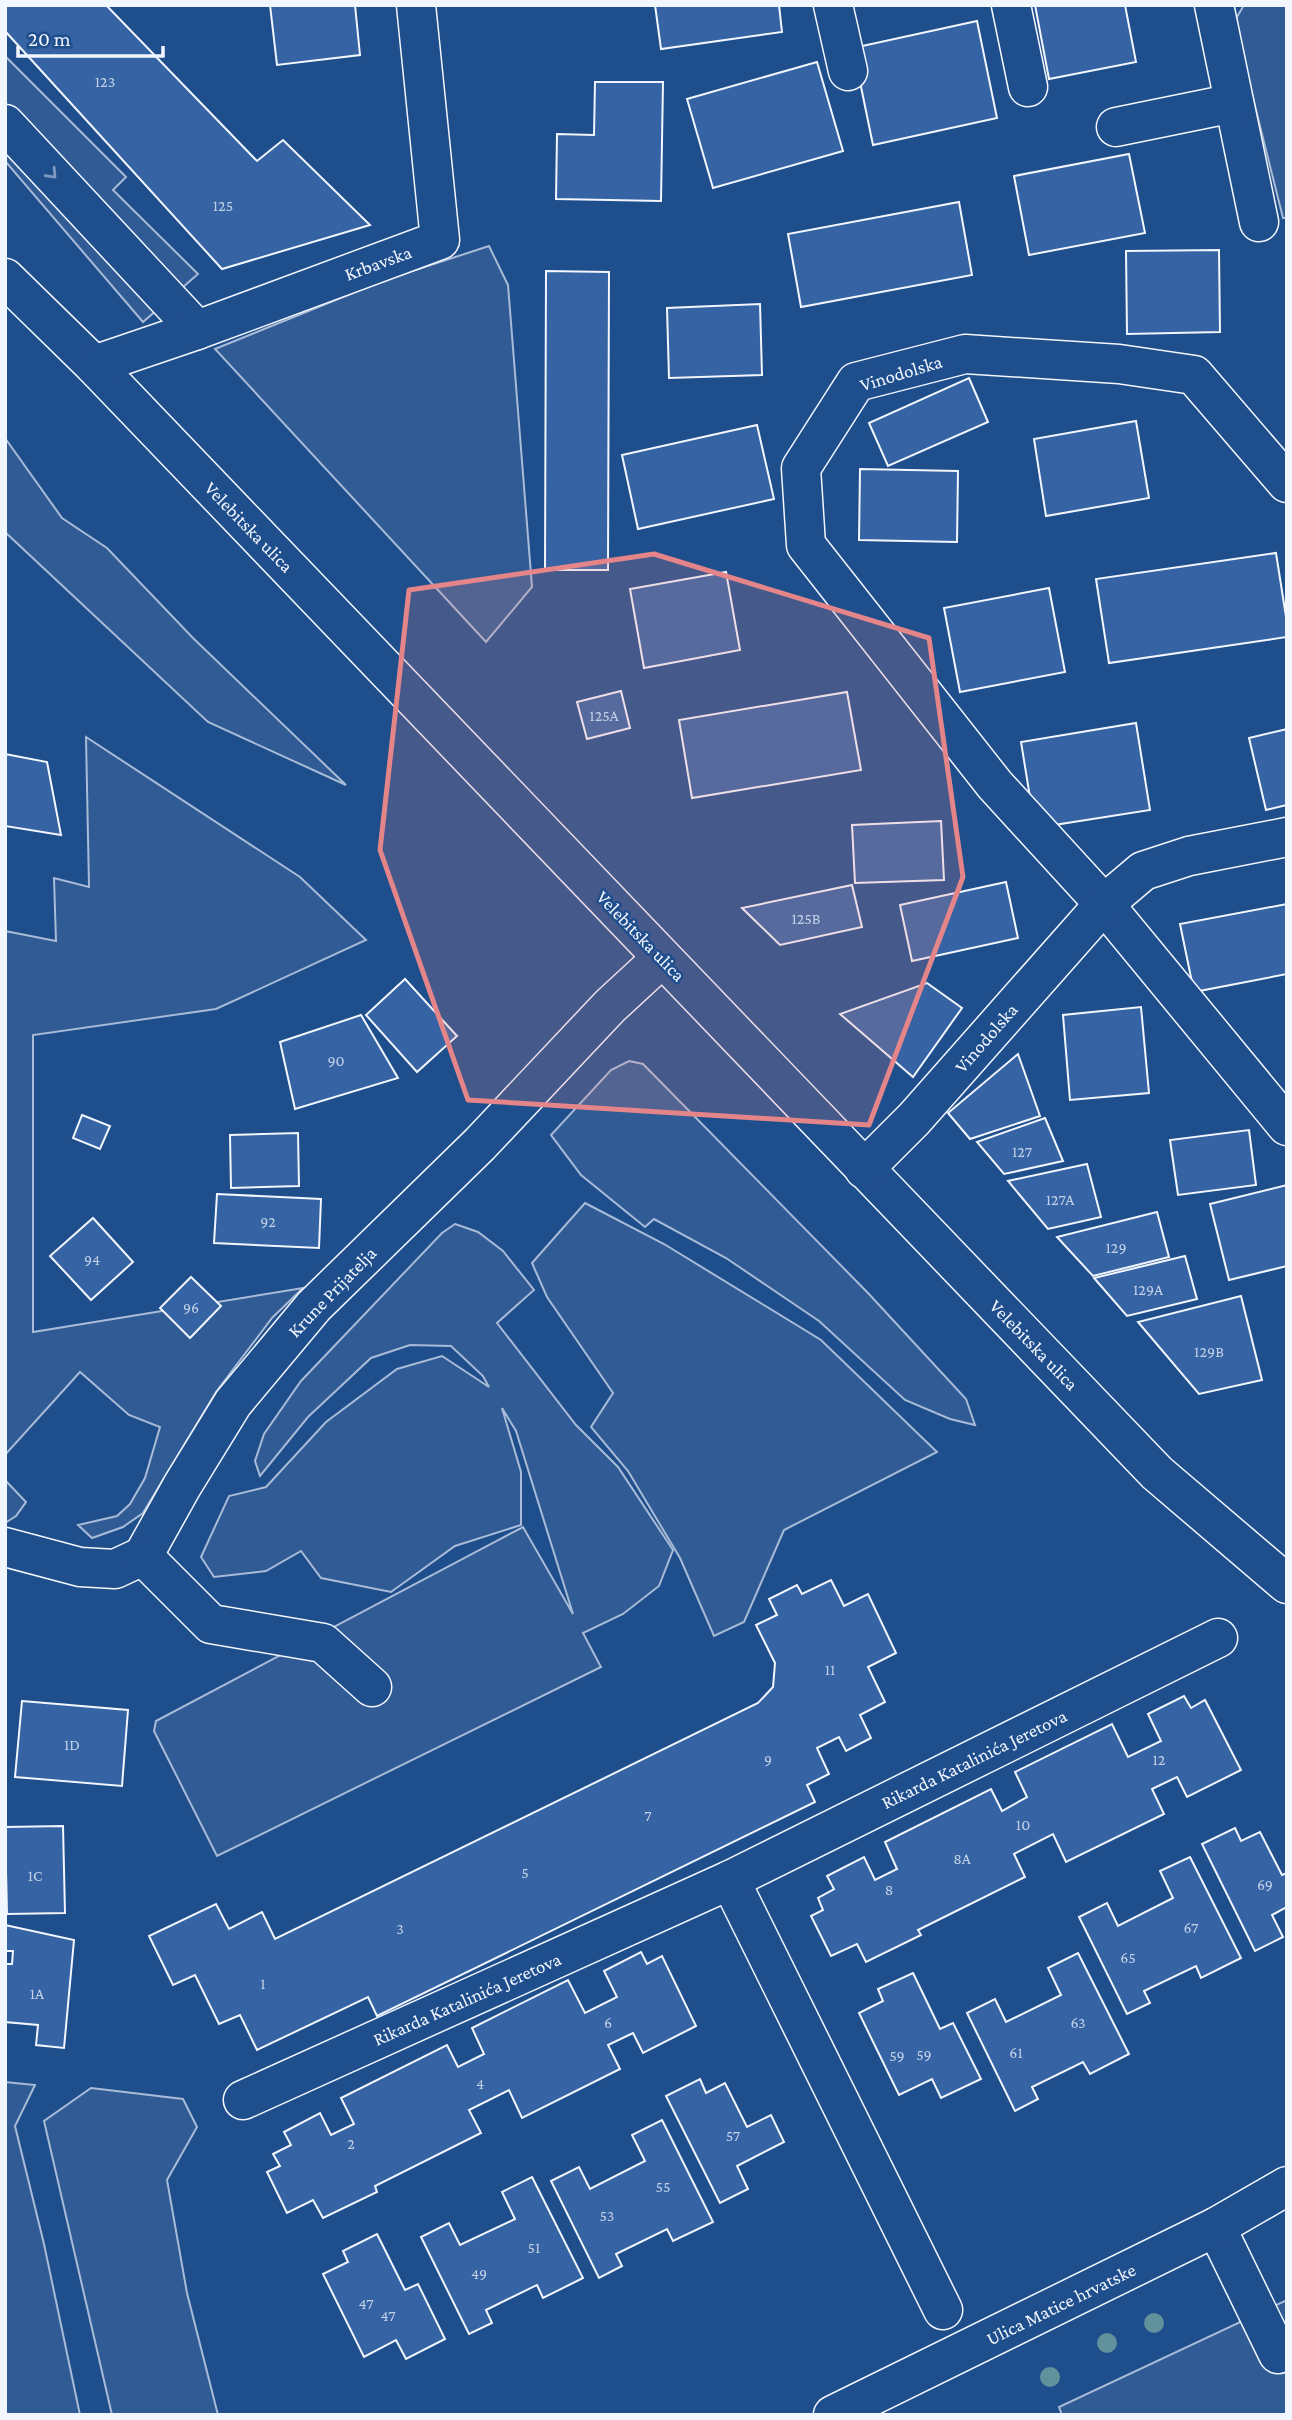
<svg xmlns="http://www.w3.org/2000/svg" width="1292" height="2420" viewBox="0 0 1292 2420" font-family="'Crimson Pro',serif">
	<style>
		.built { fill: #305b95; stroke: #a8bbd7; stroke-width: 2 }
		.building { fill: #3563a3; stroke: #f2f6ff; stroke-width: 2 }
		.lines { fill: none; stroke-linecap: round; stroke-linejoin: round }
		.minor-casing { stroke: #f2f6ff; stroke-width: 41 }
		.minor { stroke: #1f4e8c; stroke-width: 38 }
		.tree { fill: #61919a }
		.oneway { stroke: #7e9ac0 }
		.marked { fill: #e38589; fill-opacity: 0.2; stroke: #e38589; stroke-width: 5; stroke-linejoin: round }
		.labels { text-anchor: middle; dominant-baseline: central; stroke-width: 5; stroke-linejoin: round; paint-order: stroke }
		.number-label { font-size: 16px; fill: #c3d1e8 }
		.street-label { font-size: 19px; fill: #f2f6ff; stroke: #1f4e8c }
	</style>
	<rect width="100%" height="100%" fill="#1f4e8c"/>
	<!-- built -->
	<g class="built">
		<path d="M1244 5H1287V218H1283L1234 22Z"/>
		<path d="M5 56 126 177 113 190 198 274 143 322 5 161Z"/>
		<path d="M489 246 508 285 532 587 486 642 215 349 385 280Z"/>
		<path d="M5 438 62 518 107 548 193 638 346 785 208 722 5 532Z"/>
		<path d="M86 737 300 877 366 940 216 1009 33 1035V1332L303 1288 272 1318 216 1392 143 1513 123 1527 92 1538 78 1525 117 1516 130 1504 145 1478 160 1427 129 1415 80 1372 5 1455V931L56 941 54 878 89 887Z"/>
		<path d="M629 1061 643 1064 868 1293 966 1399 975 1425 950 1419 905 1400 819 1321 726 1258 654 1219 645 1227 581 1175 551 1135 611 1070Z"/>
		<path d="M585 1203 664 1244 821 1340 937 1452 784 1530 744 1622 714 1636 680 1558 628 1471 591 1427 613 1393 547 1297 532 1263Z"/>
		<path d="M455 1224 478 1232 503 1251 534 1290 497 1323 576 1425 618 1467 673 1550 659 1586 623 1614 583 1633 601 1667 217 1856 154 1731 156 1721 523 1527 573 1614 516 1431 502 1408 521 1472V1525L455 1546 391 1592 321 1578 301 1551 266 1571 214 1577 201 1557 229 1496 266 1487 326 1422 397 1369 442 1356 489 1387 483 1376 451 1346 410 1345 371 1358 308 1417 260 1476 255 1461 264 1434 301 1381 442 1233Z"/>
		<path d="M5 1480 26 1502 16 1516 5 1523Z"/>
		<path d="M5 2082 35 2085 15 2126 44 2244 80 2415H5Z"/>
		<path d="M91 2088 183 2099 197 2127 167 2180 187 2293 218 2415H112L44 2121Z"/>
		<path d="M1287 2300V2415H1062L1059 2407Z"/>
	</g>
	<!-- building -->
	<g class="building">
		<path d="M5 5H106L257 161 283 140 370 225 222 269 5 31Z"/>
		<path d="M270 5H355L360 55 277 65Z"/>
		<path d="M655 5H779L782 32 661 49Z"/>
		<path d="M1035 5H1125L1136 62 1049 79Z"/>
		<path d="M977 21 997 118 873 145 853 48Z"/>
		<path d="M817 62 843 151 713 188 687 99Z"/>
		<path d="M595 82H663L661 201 556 199 557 134 594 135Z"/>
		<path d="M1129 154 1145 233 1029 255 1014 176Z"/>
		<path d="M959 202 972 275 801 307 788 234Z"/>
		<path d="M1219 250 1220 332 1127 334 1126 251Z"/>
		<path d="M546 271 609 272 608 570H545Z"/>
		<path d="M760 304 762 375 669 378 667 308Z"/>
		<path d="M969 378 988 422 888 466 869 423Z"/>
		<path d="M1136 421 1149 498 1046 516 1034 439Z"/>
		<path d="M757 425 774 499 638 529 622 455Z"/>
		<path d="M860 469 958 471 957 542 859 540Z"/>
		<path d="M1276 553 1287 623V637L1109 663 1096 579Z"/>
		<path d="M726 572 740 650 644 668 630 589Z"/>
		<path d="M1049 588 1065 672 960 692 944 608Z"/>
		<path d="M621 691 630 728 587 739 577 702Z"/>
		<path d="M847 692 861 770 692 798 679 720Z"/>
		<path d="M1136 723 1150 810 1035 828 1021 742Z"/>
		<path d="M1287 729V805L1266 810 1249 738Z"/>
		<path d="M5 754 47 762 61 835 5 826Z"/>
		<path d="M941 821 944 880 855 883 852 825Z"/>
		<path d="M1006 882 1018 938 912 961 900 905Z"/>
		<path d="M852 885 862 927 780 945 742 908Z"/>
		<path d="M1287 904V974L1194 992 1180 924Z"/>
		<path d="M405 979 457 1036 417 1072 366 1015Z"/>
		<path d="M927 983 962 1008 913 1077 840 1014Z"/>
		<path d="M1141 1007 1149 1093 1070 1100 1063 1015Z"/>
		<path d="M361 1015 398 1078 295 1109 280 1042Z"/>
		<path d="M1018 1054 1040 1116 970 1139 948 1113Z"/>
		<path d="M82 1115 110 1126 100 1149 73 1138Z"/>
		<path d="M1045 1118 1063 1161 1004 1174 977 1142Z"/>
		<path d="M1249 1130 1256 1185 1178 1195 1170 1140Z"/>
		<path d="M298 1133 299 1186 231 1188 230 1135Z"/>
		<path d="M1087 1164 1101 1217 1048 1229 1008 1181Z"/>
		<path d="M1287 1185V1266L1229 1280 1210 1204Z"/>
		<path d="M217 1194 321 1199 319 1248 214 1243Z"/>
		<path d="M1157 1212 1169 1257 1093 1276 1057 1237Z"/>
		<path d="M93 1218 133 1262 91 1300 50 1256Z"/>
		<path d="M1185 1256 1197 1299 1127 1316 1094 1278Z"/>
		<path d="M191 1277 221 1306 190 1338 160 1308Z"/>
		<path d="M1241 1296 1262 1380 1199 1394 1138 1322Z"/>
		<path d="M831 1580 844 1606 868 1594 896 1653 868 1667 885 1702 860 1715 871 1738 846 1751 839 1737 817 1748 829 1774 807 1785 815 1802 377 2016 368 1997 257 2050 240 2015 219 2024 195 1975 173 1985 149 1936 216 1904 229 1929 262 1912 275 1939 758 1703 773 1687 775 1663 756 1625 777 1615 769 1599 797 1585 802 1594Z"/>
		<path d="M1184 1696 1191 1708 1205 1700 1241 1770 1187 1797 1177 1777 1152 1789 1164 1814 1066 1862 1053 1834 1014 1854 1025 1877 918 1930 921 1935 866 1962 857 1944 831 1956 811 1916 823 1910 818 1898 834 1889 827 1876 864 1857 875 1880 897 1869 885 1842 991 1789 1002 1811 1027 1797 1015 1772 1112 1724 1128 1757 1161 1741 1148 1714Z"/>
		<path d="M22 1701 128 1710 122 1786 15 1777Z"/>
		<path d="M63 1826 65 1913 7 1914 5 1827Z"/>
		<path d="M1235 1828 1241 1841 1260 1832 1282 1875 1287 1873V1907L1272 1915 1283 1937 1255 1951 1202 1844Z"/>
		<path d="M1190 1857 1241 1958 1201 1978 1196 1966 1144 1991 1150 2003 1127 2014 1079 1917 1107 1903 1118 1926 1173 1898 1160 1871Z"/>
		<path d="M5 1925 74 1940 64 2048 36 2045 38 2025 5 2022V1964H12L13 1951H5Z"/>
		<path d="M641 1952 647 1964 662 1956 696 2026 643 2053 633 2033 608 2045 620 2069 522 2118 509 2090 469 2110 481 2133 375 2186 377 2192 323 2218 313 2200 287 2213 267 2172 280 2166 273 2154 291 2145 284 2132 320 2113 331 2135 354 2124 341 2098 447 2045 458 2067 484 2054 472 2028 568 1980 585 2013 617 1997 604 1971Z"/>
		<path d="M1078 1953 1129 2054 1090 2074 1083 2062 1032 2087 1038 2099 1015 2111 967 2013 995 1999 1006 2022 1061 1995 1048 1968Z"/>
		<path d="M913 1973 940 2029 953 2023 981 2079 941 2098 932 2079 899 2095 859 2013 883 2001 878 1989Z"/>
		<path d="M700 2079 706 2093 725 2083 747 2127 771 2115 784 2142 737 2166 748 2189 720 2203 666 2096Z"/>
		<path d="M662 2120 713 2222 673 2241 667 2229 616 2254 622 2266 599 2278 551 2181 579 2167 590 2189 645 2161 632 2135Z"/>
		<path d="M532 2177 583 2278 543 2298 537 2285 486 2310 492 2323 469 2334 421 2237 449 2223 460 2245 515 2219 502 2192Z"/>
		<path d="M377 2234 405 2290 418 2284 445 2339 406 2359 396 2340 364 2357 323 2274 348 2262 343 2251Z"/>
	</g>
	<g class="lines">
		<defs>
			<g id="minor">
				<path d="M833 5 848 71"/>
				<path d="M1011 5 1028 87"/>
				<path d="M1214 5 1259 222"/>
				<path d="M5 124 197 330"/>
				<path d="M1116 127 1234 103"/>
				<path d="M5 278 94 365 1157 1473 1287 1584"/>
				<path d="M94 365 197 330 440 240 416 5"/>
				<path d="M1287 483 1194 375 1119 364 965 354 856 382 801 468 806 545 995 785 1104 904 1287 1126"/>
				<path d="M864 1169 914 1119 1104 904 1143 871 1189 856 1287 837"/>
				<path d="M5 1547 80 1567 115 1569 143 1556 182 1486 233 1403 314 1306 480 1144 610 1006 662 958"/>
				<path d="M143 1556 211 1624 323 1643 372 1687"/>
				<path d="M730 1880 943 2310"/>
				<path d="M243 2100 730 1880 1218 1638"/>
				<path d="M1216 2227 1278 2354"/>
				<path d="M833 2415 1216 2227 1287 2186"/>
			</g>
		</defs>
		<!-- minor casing -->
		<use href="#minor" class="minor-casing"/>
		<!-- minor -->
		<use href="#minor" class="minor"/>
	</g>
	<!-- trees -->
	<g class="tree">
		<circle cx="1154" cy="2323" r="10"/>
		<circle cx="1107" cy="2343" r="10"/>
		<circle cx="1050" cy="2377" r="10"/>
	</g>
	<!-- one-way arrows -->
	<defs><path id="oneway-chevron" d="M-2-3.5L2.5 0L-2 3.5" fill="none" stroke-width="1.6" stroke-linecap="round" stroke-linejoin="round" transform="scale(1.75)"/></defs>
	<use class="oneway" href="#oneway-chevron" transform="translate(52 174) rotate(47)"/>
	<!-- marked area -->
	<path class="marked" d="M654 554 929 638 963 877 869 1125 468 1100 380 850 409 590Z"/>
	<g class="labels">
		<!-- number labels -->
		<g class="number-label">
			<text x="105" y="81">123</text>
			<text x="223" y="205">125</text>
			<text x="604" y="715">125A</text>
			<text x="806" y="918">125B</text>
			<text x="336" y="1060">90</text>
			<text x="1022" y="1151">127</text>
			<text x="1060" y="1199">127A</text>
			<text x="268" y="1221">92</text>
			<text x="1116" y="1247">129</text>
			<text x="92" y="1259">94</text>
			<text x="1148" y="1289">129A</text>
			<text x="191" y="1307">96</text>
			<text x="1209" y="1351">129B</text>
			<text x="830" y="1669">11</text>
			<text x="72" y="1744">1D</text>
			<text x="768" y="1759">9</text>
			<text x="1159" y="1759">12</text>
			<text x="648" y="1815">7</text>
			<text x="1023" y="1824">10</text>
			<text x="962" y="1858">8A</text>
			<text x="525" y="1872">5</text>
			<text x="35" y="1875">1C</text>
			<text x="1265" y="1884">69</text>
			<text x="889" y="1889">8</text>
			<text x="1191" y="1927">67</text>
			<text x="400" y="1928">3</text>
			<text x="1128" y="1957">65</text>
			<text x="263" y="1983">1</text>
			<text x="37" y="1993">1A</text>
			<text x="608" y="2022">6</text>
			<text x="1078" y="2022">63</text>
			<text x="1016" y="2052">61</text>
			<text x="924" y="2054">59</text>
			<text x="897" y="2055">59</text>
			<text x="480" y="2083">4</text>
			<text x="733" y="2135">57</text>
			<text x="351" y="2143">2</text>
			<text x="663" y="2186">55</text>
			<text x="607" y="2215">53</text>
			<text x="534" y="2247">51</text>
			<text x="479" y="2273">49</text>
			<text x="366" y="2303">47</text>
			<text x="388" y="2315">47</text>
		</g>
		<!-- street labels -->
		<g class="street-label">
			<text transform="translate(378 263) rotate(-20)">Krbavska</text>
			<text transform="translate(901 373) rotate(-17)">Vinodolska</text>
			<text transform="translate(249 527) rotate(46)">Velebitska ulica</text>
			<text transform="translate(641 936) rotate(46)">Velebitska ulica</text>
			<text transform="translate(986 1038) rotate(-49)">Vinodolska</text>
			<text transform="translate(332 1292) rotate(-46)">Krune Prijatelja</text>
			<text transform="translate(1034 1345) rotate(46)">Velebitska ulica</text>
			<text transform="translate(974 1759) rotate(-26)">Rikarda Katalinića Jeretova</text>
			<text transform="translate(467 1999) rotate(-24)">Rikarda Katalinića Jeretova</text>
			<text transform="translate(1061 2304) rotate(-26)">Ulica Matice hrvatske</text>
		</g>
	</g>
	<!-- border -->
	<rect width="1292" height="2420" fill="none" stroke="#f2f6ff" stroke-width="14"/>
	<!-- scale -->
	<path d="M18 46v10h145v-10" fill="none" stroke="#f2f6ff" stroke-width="3.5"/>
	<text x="28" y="46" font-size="21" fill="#f2f6ff" stroke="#1f4e8c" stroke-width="5" paint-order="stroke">20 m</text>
</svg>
